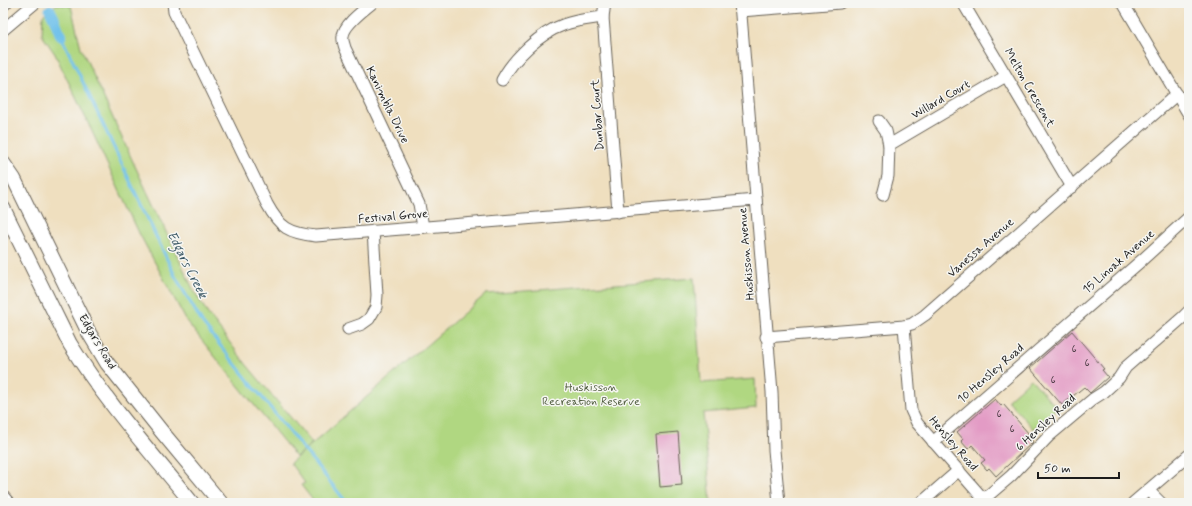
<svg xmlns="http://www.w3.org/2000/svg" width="1192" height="506" viewBox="0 0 1192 506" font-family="Mynerve,sans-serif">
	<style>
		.green { fill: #b0d781; stroke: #667a4e }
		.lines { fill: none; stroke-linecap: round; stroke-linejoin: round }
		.stream { stroke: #6fc1eb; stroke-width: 3 }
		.canal { stroke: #6fc1eb; stroke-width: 11 }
		.building { fill: #e39bc5 }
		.minor-casing { stroke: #666055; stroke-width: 13 }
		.major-casing { stroke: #666055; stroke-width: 16 }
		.minor { stroke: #fff; stroke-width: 11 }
		.major { stroke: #fff; stroke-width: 14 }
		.labels { text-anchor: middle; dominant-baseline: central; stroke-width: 3; stroke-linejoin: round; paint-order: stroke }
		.number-label { font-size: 10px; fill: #4e3c46 }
		.street-label { font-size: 12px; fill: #1c1c1c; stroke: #f6f6f2 }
		.park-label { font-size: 12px; fill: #505d3f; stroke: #f6f6f2 }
		.water-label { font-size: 13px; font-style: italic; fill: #395664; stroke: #f6f6f2 }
	</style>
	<rect width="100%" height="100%" fill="#f6f6f2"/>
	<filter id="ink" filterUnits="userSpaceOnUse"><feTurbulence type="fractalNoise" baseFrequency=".025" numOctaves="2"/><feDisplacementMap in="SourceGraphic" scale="8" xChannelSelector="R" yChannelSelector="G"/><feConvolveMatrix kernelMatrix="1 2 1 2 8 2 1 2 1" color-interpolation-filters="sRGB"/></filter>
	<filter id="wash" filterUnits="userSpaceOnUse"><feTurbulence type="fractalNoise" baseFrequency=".012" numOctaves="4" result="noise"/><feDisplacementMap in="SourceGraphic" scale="16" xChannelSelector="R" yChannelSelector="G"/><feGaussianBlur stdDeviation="0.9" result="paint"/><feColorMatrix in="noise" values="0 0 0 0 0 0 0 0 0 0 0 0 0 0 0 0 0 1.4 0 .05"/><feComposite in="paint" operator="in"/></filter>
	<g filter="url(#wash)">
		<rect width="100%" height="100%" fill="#efdfbf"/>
		<!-- green -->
		<g class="green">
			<path d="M57 4 71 6 81 48 134 164 193 289 208 314 246 364 312 443 296 457 187 322 139 233 89 125 55 54 42 35 43 15Z"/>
			<path d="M694 278 701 383 755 379 756 408 703 413 711 503H315L301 485 305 483 290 463 486 294Z"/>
			<path d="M1031 379 1057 408 1033 429 1008 400Z"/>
		</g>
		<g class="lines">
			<!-- stream -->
			<path class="stream" d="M61 36 175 276 203 324 347 503"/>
			<!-- canal -->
			<path class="canal" d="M50 10 54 18 61 36"/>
		</g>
		<g id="blocks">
			<!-- building -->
			<g class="building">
				<path d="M1072 331 1104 369 1102 370 1108 377 1090 393 1084 387 1062 405 1030 368Z"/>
				<path d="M995 399 1001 406 1003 404 1029 434 1027 435 1033 442 996 476 989 468 987 470 981 463 985 460 972 445 968 449 961 441 963 439 957 432Z"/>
				<path d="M678 432 682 485 660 487 656 434Z"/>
			</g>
		</g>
	</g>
	<g filter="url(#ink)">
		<use href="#blocks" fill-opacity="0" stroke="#666055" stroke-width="1"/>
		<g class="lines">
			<defs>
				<g id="minor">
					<path d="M173 3 174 12 267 204C280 228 289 233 316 236L756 200"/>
					<path d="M372 3C364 10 344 24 343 36 342 40 344 44 345 48L419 204 423 227"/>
					<path d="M605 3 603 17 618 212"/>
					<path d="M740 3 772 392 774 450 779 503"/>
					<path d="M963 3 1072 187"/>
					<path d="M1123 3 1189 115"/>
					<path d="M3 5 6 3"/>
					<path d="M741 11 840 3"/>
					<path d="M3 30 35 3"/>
					<path d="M502 80C513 59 540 33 563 25 576 20 589 19 603 17"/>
					<path d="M879 121 886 131 889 145"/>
					<path d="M883 195 888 176 889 145 1006 76"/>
					<path d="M904 326 911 410 917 423 987 503"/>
					<path d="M348 329 362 324 369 319 376 307 377 295 373 231"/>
					<path d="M766 337 904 326 912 324 925 315 1177 94"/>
					<path d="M933 442 1142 260 1189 217"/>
					<path d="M1148 490 1161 503"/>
					<path d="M3 496 9 503"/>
					<path d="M984 499 1011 476 1049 436 1093 399 1104 392 1119 378 1126 367 1182 318 1189 311"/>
					<path d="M921 503 959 470"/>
					<path d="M1133 503 1189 455"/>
				</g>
				<g id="major">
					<path d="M3 163 14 179 89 333 107 363 162 432 221 503"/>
					<path d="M3 208 70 344C105 401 150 451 192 503"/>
				</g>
			</defs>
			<!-- minor casing -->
			<use href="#minor" class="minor-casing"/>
			<!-- major casing -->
			<use href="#major" class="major-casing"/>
			<!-- minor -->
			<use href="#minor" class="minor"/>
			<!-- major -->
			<use href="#major" class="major"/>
		</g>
	</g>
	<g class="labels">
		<!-- number labels -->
		<g class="number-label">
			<text x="1074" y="349">6</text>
			<text x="1087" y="363">6</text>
			<text x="1053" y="380">6</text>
			<text x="999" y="414">6</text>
			<text x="1012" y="429">6</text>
		</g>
		<!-- street labels -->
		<g class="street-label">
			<text transform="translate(1029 88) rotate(60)">Melton Crescent</text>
			<text transform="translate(941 100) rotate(-30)">Willard Court</text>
			<text transform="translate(387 105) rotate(64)">Kanimbla Drive</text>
			<text transform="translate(598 115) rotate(-94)">Dunbar Court</text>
			<text transform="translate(393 217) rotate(-5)">Festival Grove</text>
			<text transform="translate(981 248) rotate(-41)">Vanessa Avenue</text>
			<text transform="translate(747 254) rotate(-95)">Huskisson Avenue</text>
			<text transform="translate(1119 262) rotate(-41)">15 Linoak Avenue</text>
			<text transform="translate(97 342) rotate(59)">Edgars Road</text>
			<text transform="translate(991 374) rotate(-41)">10 Hensley Road</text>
			<text transform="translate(1046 423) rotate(-43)">6 Hensley Road</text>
			<text transform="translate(953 444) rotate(49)">Hensley Road</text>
		</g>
		<!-- park labels -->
		<g class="park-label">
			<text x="591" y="388">Huskisson<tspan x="591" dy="14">Recreation Reserve</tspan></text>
		</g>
		<!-- water labels -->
		<g class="water-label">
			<text transform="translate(187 265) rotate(63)">Edgars Creek</text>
		</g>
	</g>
	<!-- margin -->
	<rect width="1192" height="506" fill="none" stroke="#f6f6f2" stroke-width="16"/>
	<!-- scale -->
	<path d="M1038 472v6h81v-6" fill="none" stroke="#1c1c1c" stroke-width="2"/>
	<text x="1044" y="472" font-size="12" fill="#1c1c1c" stroke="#f6f6f2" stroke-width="3" paint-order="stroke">50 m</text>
</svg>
